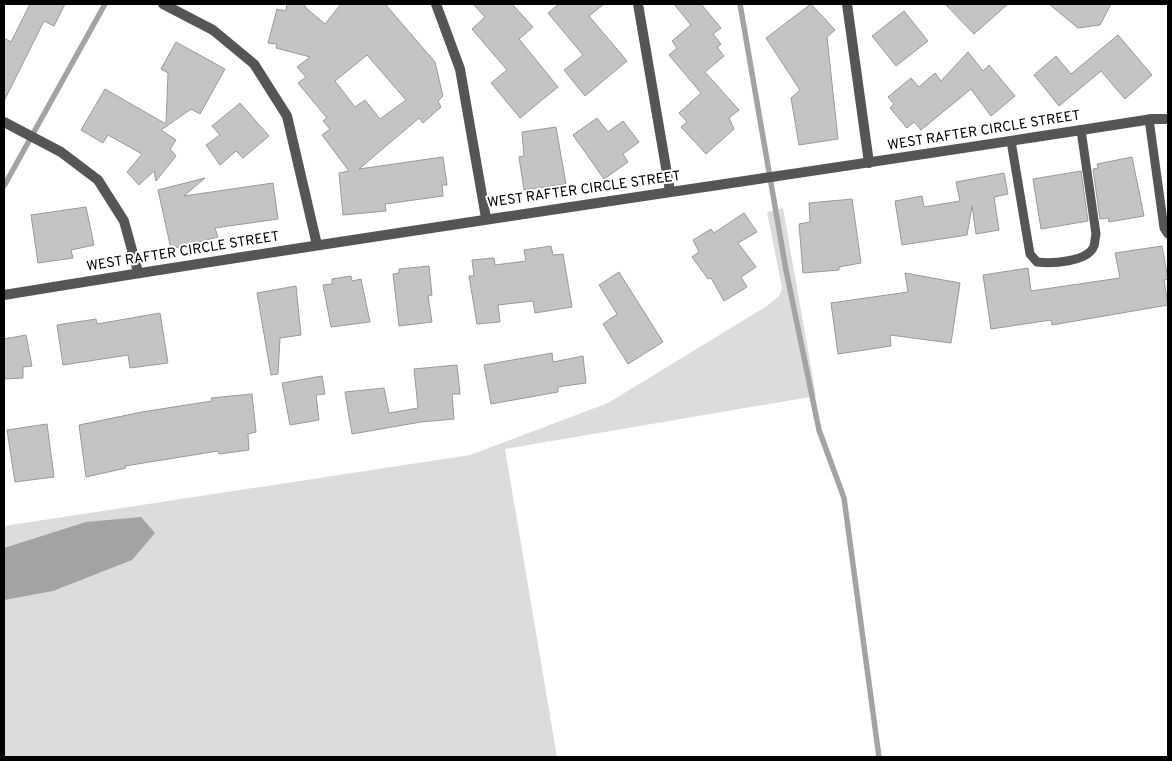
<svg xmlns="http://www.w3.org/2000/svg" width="1172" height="761" viewBox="0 0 1172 761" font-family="Overpass,sans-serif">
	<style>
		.green { fill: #dcdcdc }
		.water { fill: #a3a3a3 }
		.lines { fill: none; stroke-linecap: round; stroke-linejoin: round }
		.stream { stroke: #a3a3a3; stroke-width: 5.5 }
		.building { fill: #c4c4c4; stroke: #999; fill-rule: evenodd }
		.service { stroke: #555; stroke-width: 9 }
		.minor { stroke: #555; stroke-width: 10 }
		.labels { text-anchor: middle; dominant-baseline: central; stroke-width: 4; stroke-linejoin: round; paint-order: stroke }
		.street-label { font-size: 14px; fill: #000; stroke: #fff }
	</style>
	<rect width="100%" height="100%" fill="#fff"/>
	<!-- green -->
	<path class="green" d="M783 208 816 396 505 449 557 757H4V526L470 455 608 403 767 306 779 296 782 288 767 212Z"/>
	<!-- water -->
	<path class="water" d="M141 517 155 533 132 560 53 591 4 600V548L86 522Z"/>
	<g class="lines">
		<!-- stream -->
		<g class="stream">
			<path d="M740 4 786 270 819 430 844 498 879 757"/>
			<path d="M4 186 105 4"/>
		</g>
	</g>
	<!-- building -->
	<g class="building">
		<path d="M30 4H65L54 26 44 21 4 101V38L11 42Z"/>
		<path d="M287 4H304L306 8 325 24 341 4H385L435 62 443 96 438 101 441 107 423 123 419 118 359 169 443 157 447 185H442L443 196 385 204 386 211 343 215 339 173 349 171 322 135 330 129 323 121 327 118 298 83 306 77 297 67 310 57 276 48 277 44 268 43 277 9 286 11ZM367 55 406 100 380 119 365 100 355 107 335 81Z"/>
		<path d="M473 4H512L533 27 519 39 558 87 520 118 491 83 507 70 472 29 485 17Z"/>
		<path d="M559 4H604L589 16 627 61 585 96 564 70 583 55 548 13Z"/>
		<path d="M674 4H701L721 28 713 34 721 44 717 47 724 56 705 72 739 110 729 118 734 129 706 154 681 127 687 122 679 113 701 93 669 55 677 48 672 41 691 25Z"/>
		<path d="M811 4 835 30 827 37 838 139 799 145 791 98 800 90 766 38Z"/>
		<path d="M945 4H1008L974 34Z"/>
		<path d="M1049 4H1111L1100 25 1078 28Z"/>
		<path d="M904 11 928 41 896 66 872 36Z"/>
		<path d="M1118 35 1152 75 1125 99 1101 71 1059 106 1034 75 1056 56 1071 74Z"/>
		<path d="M176 42 225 69 200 114 191 109 161 130 176 140 170 149 176 156 156 181 154 171 139 185 127 172 142 154 108 135 103 143 81 130 105 89 166 124 168 73 161 69Z"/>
		<path d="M968 52 983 71 989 65 1015 96 991 116 971 89 921 130 914 122 907 128 890 108 894 104 888 97 911 78 919 87 935 73 941 81Z"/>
		<path d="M240 103 269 136 243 158 236 151 220 165 206 145 220 135 212 126Z"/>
		<path d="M597 118 608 132 623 121 639 142 623 154 628 162 604 179 573 135Z"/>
		<path d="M556 127 566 184 524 190 519 157 524 156 522 132Z"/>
		<path d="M1132 157 1144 216 1109 222 1108 218 1100 219 1093 169 1098 168 1097 164Z"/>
		<path d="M1081 171 1088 221 1041 229 1033 179Z"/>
		<path d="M1004 173 1008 194 994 197 999 230 976 234 972 206 967 235 902 245 895 201 922 196 924 207 960 201 956 182Z"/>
		<path d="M205 178 184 196 273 183 278 219 215 228 218 237 171 249 158 190Z"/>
		<path d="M852 199 861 263 839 267V270L803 273 799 224 810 222 809 203Z"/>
		<path d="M86 207 94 245 71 250 73 258 38 263 31 215Z"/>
		<path d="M744 213 757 232 738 243 756 267 741 277 747 287 724 301 711 278 708 279 692 257 699 252 693 240 711 229 714 233Z"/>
		<path d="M551 246 553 255 563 254 572 307 535 313 533 301 498 305 500 322 477 324 469 276H474L472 260 494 258 495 265 526 261 524 250Z"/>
		<path d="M1162 246 1168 279 1164 280 1168 305 1052 325 1051 320 991 329 983 275 1028 268 1031 291 1120 278 1115 253Z"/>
		<path d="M429 266 432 295 428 296 432 322 399 326 393 274 399 273V269Z"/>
		<path d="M619 272 663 342 628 364 603 324 617 314 599 285Z"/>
		<path d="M905 273 960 283 951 343 890 335 891 346 838 354 831 303 908 292Z"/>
		<path d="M351 276 352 281 361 279 370 322 331 327 323 285 332 284V279Z"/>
		<path d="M296 286 301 335 280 338 278 374 271 375 257 293Z"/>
		<path d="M160 313 168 363 130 368 128 355 63 365 57 325 96 319 97 324Z"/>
		<path d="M26 335 32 366 23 367V378L4 379V339Z"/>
		<path d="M552 353 553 362 583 356 586 383 558 387V392L491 404 484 365Z"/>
		<path d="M457 365 460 394H452L454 419 421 422 352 434 345 392 384 388 389 413 418 408 414 369Z"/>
		<path d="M322 376 325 394 316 395 319 420 290 425 282 383Z"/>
		<path d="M252 394 256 432 248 434 249 450 219 454 218 451 125 466 126 468 86 477 79 425 142 412 212 401 211 398Z"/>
		<path d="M47 424 54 477 15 482 7 430Z"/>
	</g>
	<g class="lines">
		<!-- service -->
		<g class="service">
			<path d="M1149 119 1164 228 1168 234"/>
			<path d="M1011 141 1030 254 1037 262C1051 264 1088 262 1094 246 1095 243 1095 238 1096 234L1081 130"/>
		</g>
		<!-- minor -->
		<g class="minor">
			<path d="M163 4 213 30 254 64 287 116 317 245"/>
			<path d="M436 4 460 69 486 218"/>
			<path d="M638 4 670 191"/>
			<path d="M847 4 869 163"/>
			<path d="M4 122 61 152 98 180 124 221 138 272"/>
			<path d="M4 295C386 232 770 179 1152 119H1168"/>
		</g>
	</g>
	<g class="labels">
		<!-- street labels -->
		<g class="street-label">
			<text transform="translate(984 131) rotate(-9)">WEST RAFTER CIRCLE STREET</text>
			<text transform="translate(584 190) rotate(-8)">WEST RAFTER CIRCLE STREET</text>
			<text transform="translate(183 252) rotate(-9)">WEST RAFTER CIRCLE STREET</text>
		</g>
	</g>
	<!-- border -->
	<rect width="1172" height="761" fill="none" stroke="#000000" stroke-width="10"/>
</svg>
